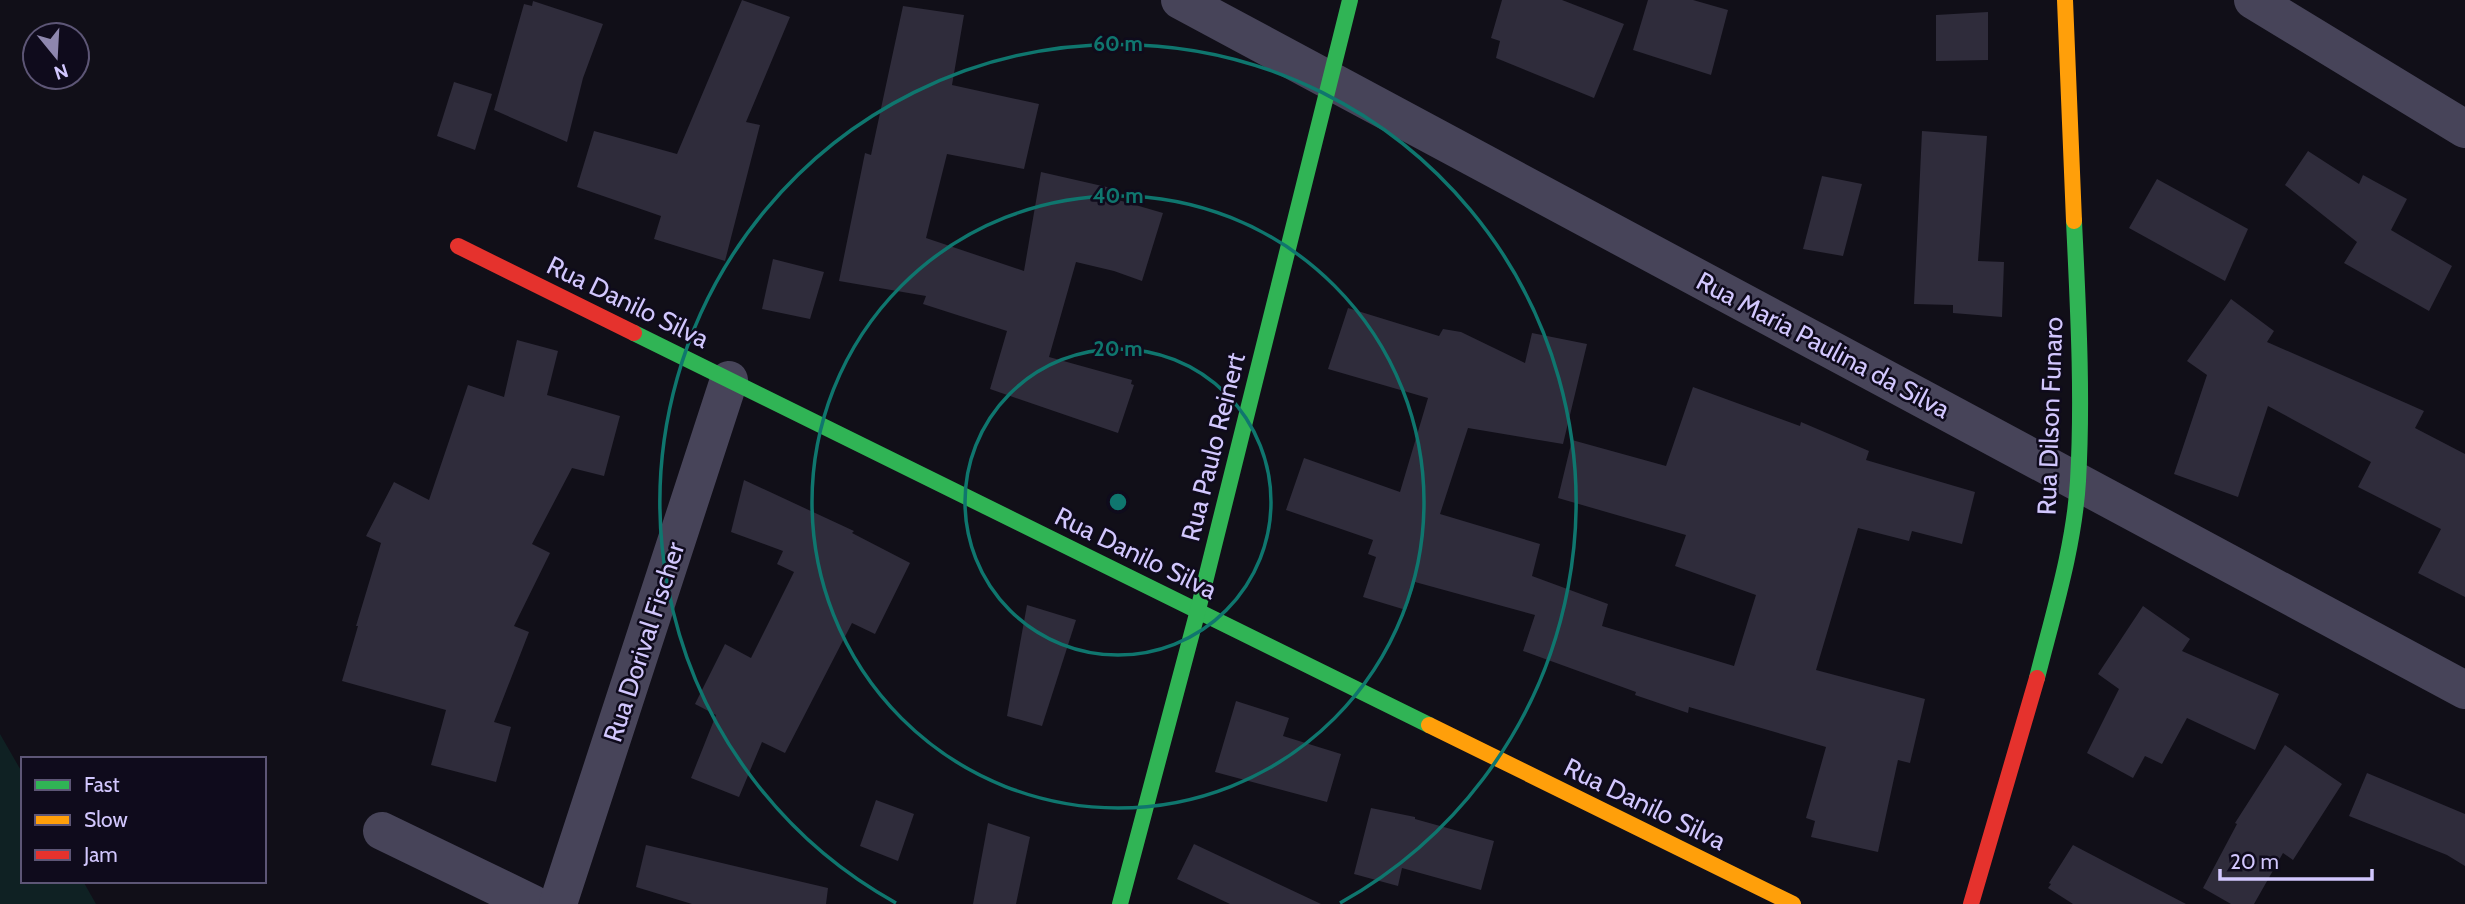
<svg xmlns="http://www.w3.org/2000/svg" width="2465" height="904" viewBox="0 0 2465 904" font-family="Cabin,sans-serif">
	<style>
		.green { fill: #0f2123 }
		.building { fill: #2f2c3b }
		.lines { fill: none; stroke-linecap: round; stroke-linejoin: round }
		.street { stroke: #474459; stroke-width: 38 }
		.fast { stroke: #30b455; stroke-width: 16 }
		.slow { stroke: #ff9f0a; stroke-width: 16 }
		.jam { stroke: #e5322d; stroke-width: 16 }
		.ring { fill: none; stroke: #0f766e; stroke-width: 3.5 }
		.labels { text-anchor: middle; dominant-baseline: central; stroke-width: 5; stroke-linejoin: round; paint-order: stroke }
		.street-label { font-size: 26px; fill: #d2c7fe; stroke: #0f0b1c }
		.centre { fill: #0f766e; stroke: #0f0b1c; stroke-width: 3.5 }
		.ring-label { font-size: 21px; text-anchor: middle; font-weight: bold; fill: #0f766e; stroke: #0f0b1c; stroke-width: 5; stroke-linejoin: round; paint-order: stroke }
	</style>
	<rect width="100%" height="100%" fill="#110f18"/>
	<!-- green -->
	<path class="green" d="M0 734 23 774V881H83L96 904H0Z"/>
	<!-- building -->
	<g class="building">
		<path d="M742 0 790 17 746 122 760 125 725 261 654 239 661 216 577 187 594 131 677 154Z"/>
		<path d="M1502 0H1562L1624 24 1594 98 1496 58 1500 41 1491 38Z"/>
		<path d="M1648 0H1693L1728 10 1711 75 1633 50Z"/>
		<path d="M533 1 603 24 583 78 567 142 494 110 524 4 532 6Z"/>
		<path d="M903 6 964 15 952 85 1039 104 1024 169 947 154 926 238 1024 271 1041 172 1111 188 1108 197 1163 213 1142 281 1114 271 1076 262 1049 357 1132 380 1131 384 1134 385 1118 433 990 389 1007 331 923 304 926 296 839 281 865 153 871 155Z"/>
		<path d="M1988 12V60L1936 61V15Z"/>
		<path d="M454 82 492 94 475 150 437 136Z"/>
		<path d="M1922 131 1987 136 1978 261 2004 262 2002 317 1953 313V305L1914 304Z"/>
		<path d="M2308 151 2359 184 2363 175 2407 199 2391 230 2452 266 2429 311 2344 263 2357 242 2285 185Z"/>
		<path d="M1822 176 1862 184 1843 256 1803 249Z"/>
		<path d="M2157 179 2248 229 2225 281 2129 228Z"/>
		<path d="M773 259 824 272 810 319 762 309Z"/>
		<path d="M2231 299 2274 331 2267 342 2424 411 2415 428 2465 454V597L2418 573 2441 529 2358 487 2371 462 2268 406 2238 497 2174 474 2207 375 2187 361Z"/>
		<path d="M1348 308 1439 336 1443 329 1461 332 1525 363 1532 333 1587 344 1563 444 1468 428 1440 514 1540 544 1532 576 1608 604 1602 626 1734 666 1756 595 1675 566 1686 535 1558 498 1572 440 1666 466 1693 387 1800 426 1801 422 1869 451 1866 460 1975 492 1962 544 1912 531 1909 541 1858 528 1816 670 1925 699 1910 763 1898 760 1878 852 1811 837 1815 821 1806 818 1826 747 1689 707 1688 713 1635 695 1636 692 1523 651 1535 615 1415 582 1406 610 1363 597 1376 557 1368 554 1373 540 1286 510 1304 458 1400 492 1428 398 1328 369Z"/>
		<path d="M517 340 558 351 547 395 620 416 604 476 572 468 532 544 550 553 514 626 529 632 494 722 511 727 496 782 431 765 446 710 342 681 358 626H356L381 543 366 536 394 482 429 500 468 385 504 397Z"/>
		<path d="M744 480 854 531 852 533 910 563 875 634 852 623 785 753 762 742 739 797 691 778 716 715 695 704 725 644 751 658 794 572 777 564 783 551 731 532Z"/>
		<path d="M1027 605 1076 620 1042 726 1007 716Z"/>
		<path d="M2143 606 2190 639 2182 651 2279 694 2255 750 2187 718 2162 764 2145 756 2133 778 2087 753 2119 689 2098 674Z"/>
		<path d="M1236 701 1289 718 1283 736 1341 754 1327 802 1215 772Z"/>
		<path d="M2285 745 2342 784 2293 860 2283 853 2254 904H2231L2203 888 2237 824 2235 823Z"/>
		<path d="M2367 773 2465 814V866L2447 855 2349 816Z"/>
		<path d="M876 800 914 814 898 861 860 846Z"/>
		<path d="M1371 808 1415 817V819L1494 841 1481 890 1402 868 1398 886 1354 874Z"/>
		<path d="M988 823 1030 837 1016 904H973Z"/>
		<path d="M1194 844 1321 904H1230L1177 879Z"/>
		<path d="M646 845 828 888 826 904H692L636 887Z"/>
		<path d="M2073 845 2186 904H2073L2048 888 2051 884 2049 883Z"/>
	</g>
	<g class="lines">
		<!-- street -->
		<g class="street">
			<path d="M1180 0 2465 690"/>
			<path d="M2253 0 2465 129"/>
			<path d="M382 831 533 904"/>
			<path d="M558 904 729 380"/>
		</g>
		<!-- fast -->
		<g class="fast">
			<path d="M634 333 1429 725"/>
			<path d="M2037 678C2053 614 2074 548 2078 481 2083 395 2078 307 2074 221"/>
			<path d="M1120 904 1198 610 1350 0"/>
		</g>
		<!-- slow -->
		<g class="slow">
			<path d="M2065 0 2074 221"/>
			<path d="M1429 725 1793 904"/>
		</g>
		<!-- jam -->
		<g class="jam">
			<path d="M458 246 634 333"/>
			<path d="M1971 904 2037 678"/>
		</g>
	</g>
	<!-- distance rings -->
	<g class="ring">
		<circle cx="1118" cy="502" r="153"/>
		<circle cx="1118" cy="502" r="306"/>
		<path d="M896 903A458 458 0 1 1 1340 903"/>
	</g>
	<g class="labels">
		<!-- street labels -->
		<g class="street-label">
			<text transform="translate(628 302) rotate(26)">Rua Danilo Silva</text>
			<text transform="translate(1823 345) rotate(28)">Rua Maria Paulina da Silva</text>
			<text transform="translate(2050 416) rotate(-88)">Rua Dilson Funaro</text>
			<text transform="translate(1213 447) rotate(-76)">Rua Paulo Reinert</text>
			<text transform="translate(1136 553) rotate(26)">Rua Danilo Silva</text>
			<text transform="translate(644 642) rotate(-72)">Rua Dorival Fischer</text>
			<text transform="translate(1645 804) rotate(26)">Rua Danilo Silva</text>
		</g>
	</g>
	<circle cx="1118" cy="502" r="10" class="centre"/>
	<g class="ring-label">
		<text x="1118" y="51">60 m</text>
		<text x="1118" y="203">40 m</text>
		<text x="1118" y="356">20 m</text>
	</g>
	<!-- legend -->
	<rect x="21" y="757" width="245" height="126" fill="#0f0b1c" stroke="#5d5676" stroke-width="2"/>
	<rect x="35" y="780" width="35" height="10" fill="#30b455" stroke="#5d5676" stroke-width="2"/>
	<text x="84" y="792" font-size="21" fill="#d2c7fe">Fast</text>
	<rect x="35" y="815" width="35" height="10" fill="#ff9f0a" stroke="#5d5676" stroke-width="2"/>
	<text x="84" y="827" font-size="21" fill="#d2c7fe">Slow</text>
	<rect x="35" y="850" width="35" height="10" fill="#e5322d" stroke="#5d5676" stroke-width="2"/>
	<text x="84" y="862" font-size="21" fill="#d2c7fe">Jam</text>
	<!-- north arrow -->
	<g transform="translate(56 56) rotate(162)"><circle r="33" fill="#0f0b1c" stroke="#5d5676" stroke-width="2"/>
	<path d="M0-5L12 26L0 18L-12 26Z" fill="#8e87ae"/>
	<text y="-10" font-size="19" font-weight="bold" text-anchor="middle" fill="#d2c7fe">N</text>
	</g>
	<!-- scale -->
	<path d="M2220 869v10h152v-10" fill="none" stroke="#d2c7fe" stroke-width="3.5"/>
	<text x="2230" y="869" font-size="21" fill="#d2c7fe" stroke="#0f0b1c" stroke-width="5" paint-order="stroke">20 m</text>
</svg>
